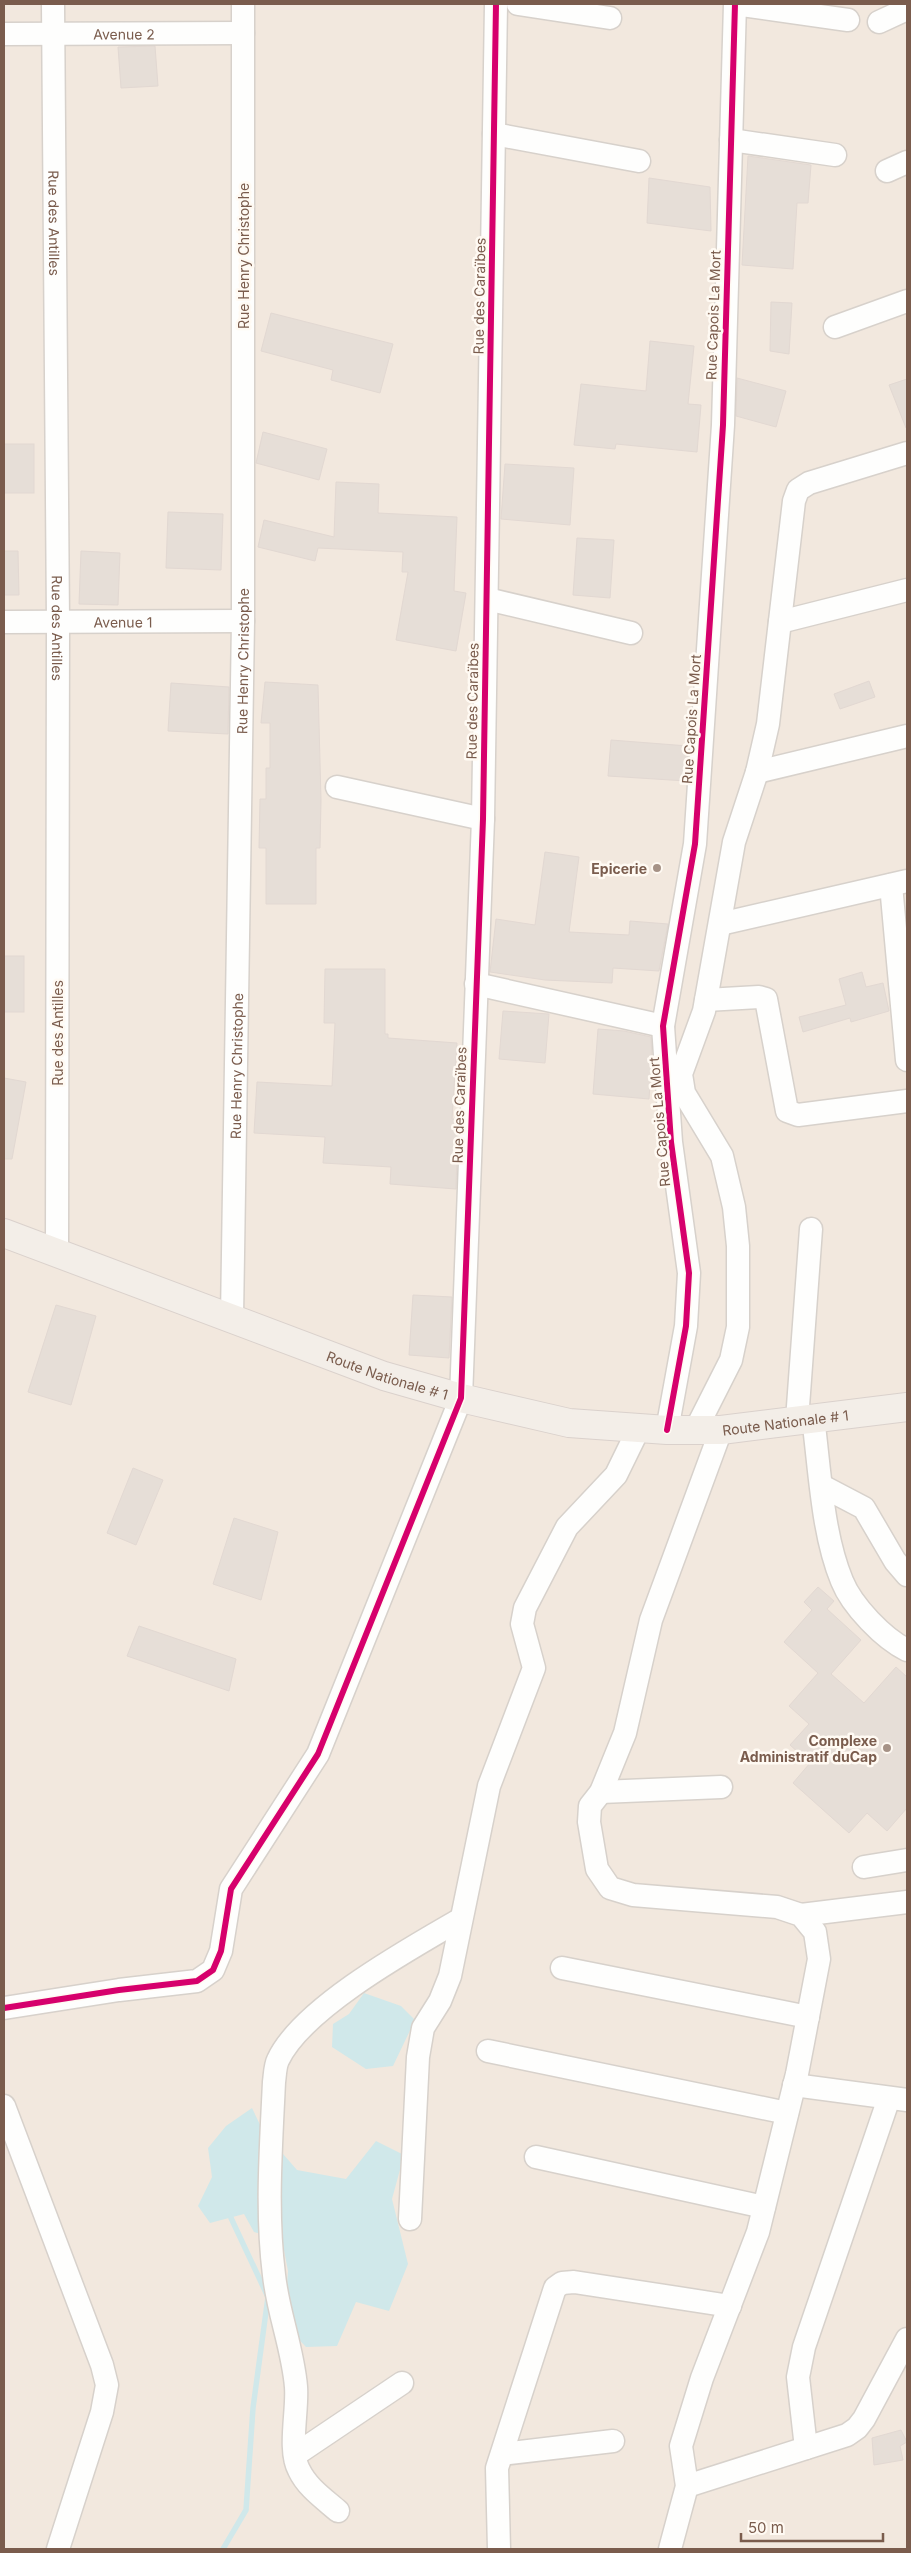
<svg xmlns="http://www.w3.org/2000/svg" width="911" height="2553" viewBox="0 0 911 2553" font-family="Inter,sans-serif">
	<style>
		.residential { fill: #f2e8de }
		.water { fill: #d0e8ea }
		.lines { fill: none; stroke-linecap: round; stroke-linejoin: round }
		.stream { stroke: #d0e8ea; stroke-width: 5.5 }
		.building { fill: #e6ded7; stroke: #e2d8d2 }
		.minor-casing { stroke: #d7d1cb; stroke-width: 25 }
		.major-casing { stroke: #dad1cc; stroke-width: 30 }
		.minor { stroke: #fefefd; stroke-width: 22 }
		.major { stroke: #f3eee8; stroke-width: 28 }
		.cycleway-casing { stroke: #fffaf3; stroke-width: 9 }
		.cycleway { stroke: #d6006c; stroke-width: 6 }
		.poi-dot { fill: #a69286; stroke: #fffaf3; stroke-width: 2 }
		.labels { text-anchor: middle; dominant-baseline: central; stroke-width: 5; stroke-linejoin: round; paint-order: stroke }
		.street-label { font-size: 14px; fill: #7a5c4d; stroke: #fffaf3 }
		.poi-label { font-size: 14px; font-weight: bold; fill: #7a5c4d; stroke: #fffaf3; text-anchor: end }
	</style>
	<rect width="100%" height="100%" fill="#f9f5f0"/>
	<!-- residential -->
	<rect class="residential" x="4" y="4" width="903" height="2545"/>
	<!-- water -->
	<g class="water">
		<path d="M364 1993 401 2006 415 2020 393 2066 366 2069 332 2047 333 2024 349 2014Z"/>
		<path d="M252 2108 263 2131 297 2170 346 2179 376 2141 404 2155 392 2199 408 2264 389 2311 356 2302 337 2346 306 2347 284 2324 288 2271 282 2240 254 2232 244 2214 210 2223 198 2206 212 2177 208 2148 226 2126Z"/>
	</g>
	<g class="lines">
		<!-- stream -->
		<path class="stream" d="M223 2549 246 2510 253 2408 268 2297 231 2218"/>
	</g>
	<!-- building -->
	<g class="building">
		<path d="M155 46 158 86 121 88 118 47Z"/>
		<path d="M748 156 811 165 808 203H797L793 269 742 265Z"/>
		<path d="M649 178 710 187 711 231 647 223Z"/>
		<path d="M771 302 792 303 789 354 770 351Z"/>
		<path d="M271 313 393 344 380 393 331 380 333 370 261 351Z"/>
		<path d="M650 341 694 346 688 404 701 405 697 452 616 444 615 449 574 445 581 384 646 391Z"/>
		<path d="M737 378 786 391 776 427 736 416Z"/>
		<path d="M907 379V428H906L889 385Z"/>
		<path d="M263 432 327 449 319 480 256 463Z"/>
		<rect x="4" y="444" width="30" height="49"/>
		<path d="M505 464 574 468 570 525 501 519Z"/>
		<path d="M336 482 379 484 378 513 457 517 454 591 466 593 456 651 396 640 408 572H402L403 552 318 548 315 561 258 547 264 520 334 537Z"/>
		<path d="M168 512 223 514 221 570 166 568Z"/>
		<path d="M577 538 614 540 610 598 573 595Z"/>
		<path d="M4 551H18L19 595H4Z"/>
		<path d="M81 551 120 553 118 605 79 604Z"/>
		<path d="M869 681 875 697 840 709 834 694Z"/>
		<path d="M265 682 318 685 321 800 320 848H316V904H266V848H259L260 799H266V768H270V723H261Z"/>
		<path d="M171 683 229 687 228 734 168 731Z"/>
		<path d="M611 740 688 746 686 781 608 776Z"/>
		<path d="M545 852 579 857 569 932 629 935 630 921 668 924 659 971 613 968 612 983 545 980 490 972 496 919 535 925Z"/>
		<rect x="4" y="956" width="20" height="56"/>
		<path d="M325 969H385V1034H388V1038L457 1043 452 1119H458L456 1189 390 1184 391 1167 323 1163 325 1137 254 1133 257 1082 332 1086 335 1023H324Z"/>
		<path d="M862 972 866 987 883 983 889 1011 851 1022 850 1018 803 1032 799 1017 846 1005 839 979Z"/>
		<path d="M503 1011 549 1014 545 1063 499 1059Z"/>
		<path d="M598 1029 624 1031 651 1037 652 1057 649 1099 593 1094Z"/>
		<path d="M4 1078 26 1082 12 1159H4Z"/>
		<path d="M413 1295 452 1297 449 1358 409 1355Z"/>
		<path d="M56 1305 96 1316 71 1405 28 1392Z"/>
		<path d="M133 1468 163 1480 136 1545 107 1533Z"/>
		<path d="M234 1518 278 1532 261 1600 213 1584Z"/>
		<path d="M818 1587 834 1601 827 1609 861 1640 831 1674 864 1703 896 1667 907 1677V1808L887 1831 867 1813 849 1833 793 1783 810 1763 790 1745 809 1724 789 1706 818 1673 784 1642 812 1610 804 1602Z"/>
		<path d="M139 1626 236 1659 229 1691 127 1656Z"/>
		<path d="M901 2430 907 2442 900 2446 903 2460 874 2465 872 2438Z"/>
	</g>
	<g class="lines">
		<defs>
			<g id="minor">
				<path id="s1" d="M53 4 58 622 57 1252"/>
				<path d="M518 4 610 18"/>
				<path d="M879 22 907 9"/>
				<path id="s2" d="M4 34 243 33"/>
				<path d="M494 134 639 161"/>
				<path d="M731 140 835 155"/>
				<path d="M887 171 907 162"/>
				<path d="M835 327 907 301"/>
				<path d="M487 599 631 633"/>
				<path id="s3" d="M4 622 243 621"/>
				<path d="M780 622 907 590"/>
				<path d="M757 772 907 736"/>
				<path d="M337 787 483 819"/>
				<path d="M891 885 907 1060"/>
				<path d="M720 924 907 881"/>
				<path d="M476 984 663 1026"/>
				<path d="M706 1000 759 997 766 999 787 1111 798 1115 907 1101"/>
				<path id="s4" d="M232 1317 243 621V4"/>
				<path d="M813 1418C820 1470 822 1533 842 1581 852 1606 884 1639 907 1650"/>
				<path d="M797 1420 811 1229"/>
				<path d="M667 1430 686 1326 689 1273 671 1142 663 1026 695 844 723 425 735 4 848 20"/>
				<path d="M695 1431 731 1360 738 1327V1246L734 1207 722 1156 684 1093 681 1074 704 1011 734 842 757 772 768 724 794 501 798 490 809 483 907 453"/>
				<path d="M822 1486 864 1508 895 1561 907 1575"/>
				<path d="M601 1792 721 1787"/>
				<path d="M864 1867 907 1860"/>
				<path d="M801 1915 907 1902"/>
				<path d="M562 1968 808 2017"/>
				<path d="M4 2008 119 1990 197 1981 213 1970 221 1951 231 1889 318 1754 461 1398 483 819 496 4"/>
				<path d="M488 2051 787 2113"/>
				<path d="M794 2085 907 2100"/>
				<path d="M4 2106 102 2365 107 2385 102 2412 58 2549"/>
				<path d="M536 2157 764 2207"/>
				<path d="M410 2219 418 2057 423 2028 440 2001 450 1976 489 1786 534 1668 522 1624 525 1608 567 1527 616 1475 639 1428"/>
				<path d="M806 2448 798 2377 804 2347 889 2098"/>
				<path d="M502 2454 613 2441"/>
				<path d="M295 2455 402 2383"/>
				<path d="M687 2486 847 2435 857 2428 864 2419 907 2339"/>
				<path d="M338 2511C323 2498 307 2487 299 2470 288 2450 298 2410 296 2387 293 2349 278 2313 274 2275 266 2211 271 2147 274 2082 275 2075 275 2066 278 2060 302 2008 411 1948 461 1919"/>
				<path d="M499 2549 497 2468 555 2288 562 2283 574 2282 730 2306"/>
				<path d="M670 2549 687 2486 681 2446 702 2378 758 2232 797 2074 819 1959 815 1932 801 1915 777 1907 633 1895 610 1888 597 1869 589 1822 590 1806 601 1792 625 1733 651 1620 721 1430"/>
			</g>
			<g id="major">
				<path id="s5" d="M4 1233 384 1376 461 1398 569 1423 667 1430H721L907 1407"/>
			</g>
		</defs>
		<!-- minor casing -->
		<use href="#minor" class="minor-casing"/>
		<!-- major casing -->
		<use href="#major" class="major-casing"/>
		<!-- minor -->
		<use href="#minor" class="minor"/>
		<!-- major -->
		<use href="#major" class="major"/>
		<defs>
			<g id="cycleway">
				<path d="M667 1430 686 1326 689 1273 671 1142 663 1026 695 844 723 425 735 4"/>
				<path d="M4 2008 119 1990 197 1981 213 1970 221 1951 231 1889 318 1754 461 1398 483 819 496 4"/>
			</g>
		</defs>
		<!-- cycleway casing -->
		<use href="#cycleway" class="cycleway-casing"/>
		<!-- cycleway -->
		<use href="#cycleway" class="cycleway"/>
	</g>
	<!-- markers -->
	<g class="poi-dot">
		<circle cx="657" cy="868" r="5"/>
		<circle cx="887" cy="1748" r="5"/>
	</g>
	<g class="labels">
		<!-- street labels -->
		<g class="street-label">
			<text stroke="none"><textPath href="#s2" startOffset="120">Avenue 2</textPath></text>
			<text stroke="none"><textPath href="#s1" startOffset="219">Rue des Antilles</textPath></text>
			<text transform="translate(243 256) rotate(-90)">Rue Henry Christophe</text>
			<text transform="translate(479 296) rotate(-89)">Rue des Caraïbes</text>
			<text transform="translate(713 315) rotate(-88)">Rue Capois La Mort</text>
			<text stroke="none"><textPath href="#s3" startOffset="119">Avenue 1</textPath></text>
			<text stroke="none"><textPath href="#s1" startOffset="624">Rue des Antilles</textPath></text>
			<text stroke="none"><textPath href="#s4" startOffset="656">Rue Henry Christophe</textPath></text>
			<text transform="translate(472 701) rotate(-89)">Rue des Caraïbes</text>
			<text transform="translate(691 719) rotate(-86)">Rue Capois La Mort</text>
			<text transform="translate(57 1033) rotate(-90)">Rue des Antilles</text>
			<text stroke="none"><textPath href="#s4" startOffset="251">Rue Henry Christophe</textPath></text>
			<text transform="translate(459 1105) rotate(-88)">Rue des Caraïbes</text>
			<text transform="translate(659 1122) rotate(-95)">Rue Capois La Mort</text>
			<text stroke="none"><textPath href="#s5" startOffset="409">Route Nationale # 1</textPath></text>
			<text stroke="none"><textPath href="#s5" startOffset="814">Route Nationale # 1</textPath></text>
		</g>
		<!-- poi labels -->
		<g class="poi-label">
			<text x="647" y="868">Epicerie</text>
			<text x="877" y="1740">Complexe<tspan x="877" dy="16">Administratif duCap</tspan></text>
		</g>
	</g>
	<!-- border -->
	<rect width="911" height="2553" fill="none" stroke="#7a5c4d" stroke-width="10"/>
	<!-- scale -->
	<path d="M741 2533v8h142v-8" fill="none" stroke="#7a5c4d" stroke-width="2.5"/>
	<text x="748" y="2533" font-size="15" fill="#7a5c4d" stroke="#fffaf3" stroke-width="4" paint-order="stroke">50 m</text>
</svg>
